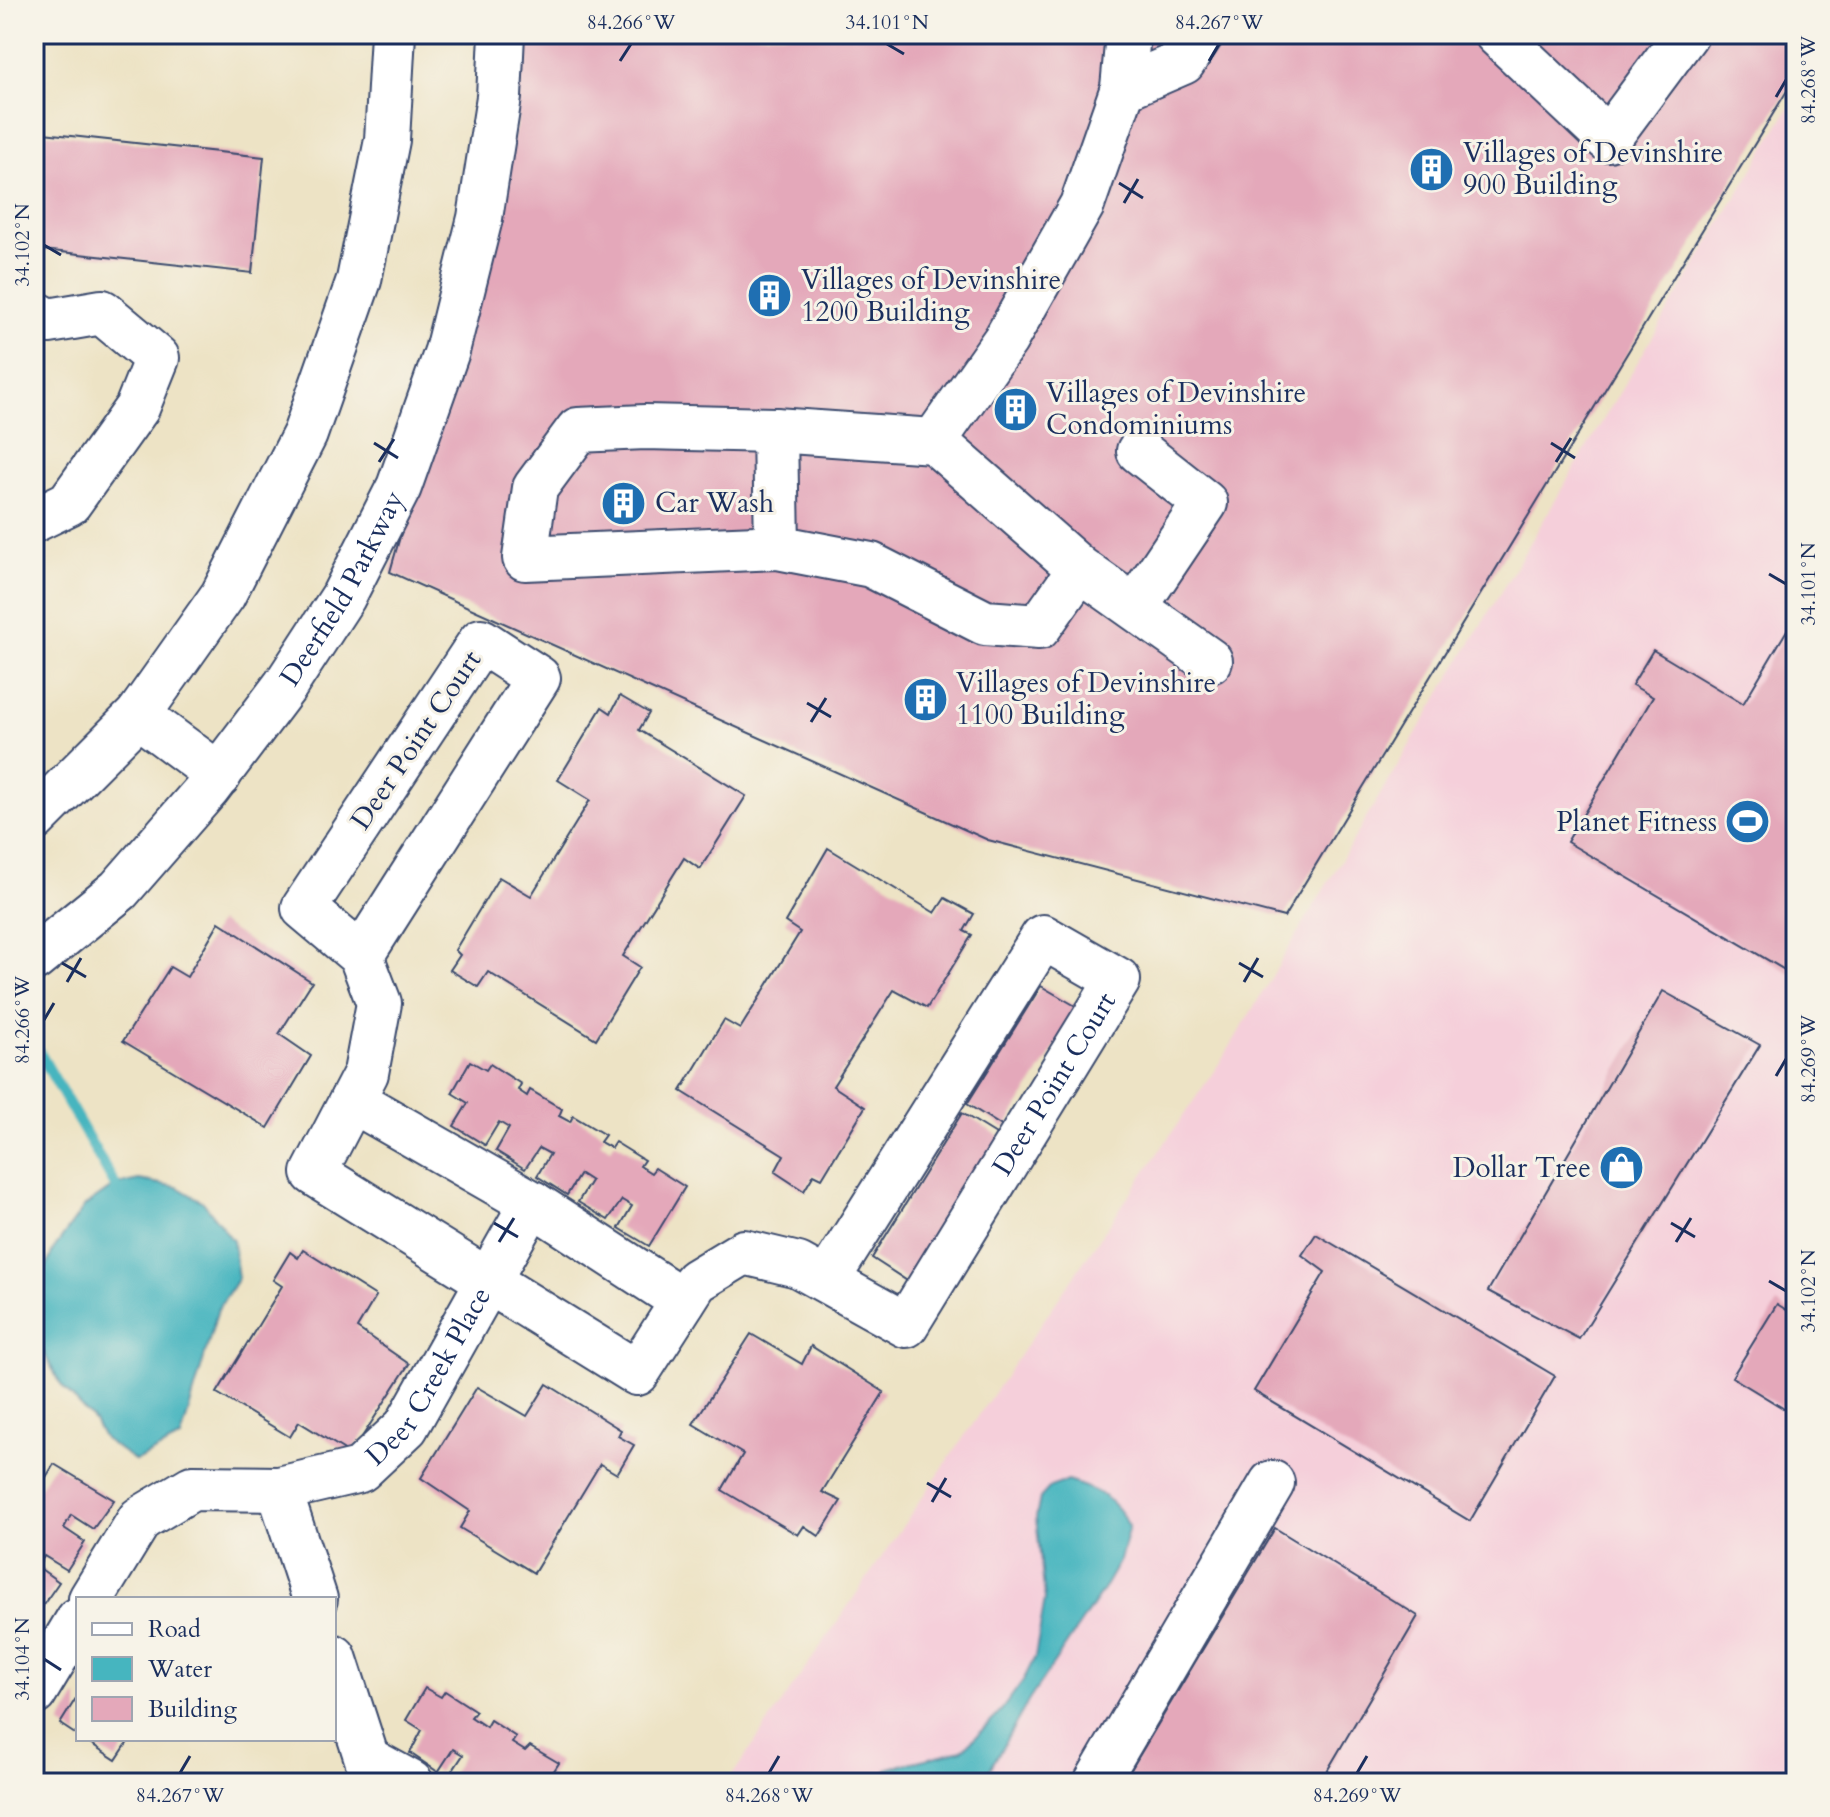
<svg xmlns="http://www.w3.org/2000/svg" width="1830" height="1817" viewBox="0 0 1830 1817" font-family="Cardo,serif">
	<style>
		.built { fill: #f5cfda }
		.water { fill: #46b5bf; stroke: #30728e; stroke-width: 2 }
		.lines { fill: none; stroke-linecap: round; stroke-linejoin: round }
		.stream { stroke: #46b5bf; stroke-width: 11 }
		.building { fill: #e4a8ba }
		.minor-casing { stroke: #3a4a6d; stroke-width: 48 }
		.major-casing { stroke: #3a4a6d; stroke-width: 48 }
		.minor { stroke: #fff; stroke-width: 44 }
		.major { stroke: #fff; stroke-width: 44 }
		.ticks { fill: none; stroke: #1b2f5e; stroke-width: 3 }
		.labels { text-anchor: middle; dominant-baseline: central; stroke-width: 6; stroke-linejoin: round; paint-order: stroke }
		.poi-label { font-size: 28px; fill: #1b2f5e; stroke: #f7f3e8; text-anchor: start }
		.street-label { font-size: 28px; fill: #1b2f5e; stroke: #f7f3e8 }
		.neatline { fill: none; stroke: #1b2f5e; stroke-width: 3 }
		.ticks-label { font-size: 20px; text-anchor: middle; fill: #1b2f5e }
	</style>
	<rect width="100%" height="100%" fill="#f7f3e8"/>
	<filter id="ink" filterUnits="userSpaceOnUse"><feTurbulence type="fractalNoise" baseFrequency=".0125" numOctaves="2"/><feDisplacementMap in="SourceGraphic" scale="16" xChannelSelector="R" yChannelSelector="G"/><feConvolveMatrix kernelMatrix="1 2 1 2 8 2 1 2 1" color-interpolation-filters="sRGB"/></filter>
	<filter id="wash" filterUnits="userSpaceOnUse"><feTurbulence type="fractalNoise" baseFrequency=".006" numOctaves="4" result="noise"/><feDisplacementMap in="SourceGraphic" scale="32" xChannelSelector="R" yChannelSelector="G"/><feGaussianBlur stdDeviation="1.8" result="paint"/><feColorMatrix in="noise" values="0 0 0 0 0 0 0 0 0 0 0 0 0 0 0 0 0 1.4 0 .05"/><feComposite in="paint" operator="in"/></filter>
	<g filter="url(#wash)">
		<rect width="100%" height="100%" fill="#ede3c5"/>
		<!-- built -->
		<path class="built" d="M1796 96V1783H727L1227 1052Z"/>
		<!-- water -->
		<g class="water">
			<path d="M139 1180 177 1187 203 1202 233 1241 238 1278 218 1309 181 1438 136 1461 104 1439 94 1421 61 1385 45 1355 34 1324V1299L53 1250 85 1206 115 1185Z"/>
			<path d="M1067 1481C1098 1490 1113 1497 1129 1526L1120 1560 1103 1590 1029 1700 982 1783H876L889 1768 962 1750 997 1716 1024 1679 1035 1657 1045 1599 1036 1518 1040 1498 1050 1487Z"/>
		</g>
		<g class="lines">
			<!-- stream -->
			<path class="stream" d="M34 1043 115 1185"/>
		</g>
		<g id="blocks">
			<!-- building -->
			<g class="building">
				<path d="M512 34H1796V76L1284 917 988 840 390 572 517 124Z"/>
				<path d="M34 132 264 157 252 273 34 249Z"/>
				<path d="M1796 615V974L1795 976 1567 842 1653 697 1632 685 1653 650 1743 704Z"/>
				<path d="M620 696 649 713 639 730 746 796 700 869 684 858 623 956 640 967 596 1039 488 972 478 987 450 970 460 955 455 950 499 877 531 896 590 800 558 780 602 707 611 713Z"/>
				<path d="M828 848 935 913 945 898 974 914 964 931 972 935 927 1008 894 990 833 1086 865 1107 822 1178 814 1174 804 1191 775 1172 784 1155 681 1091 724 1020 740 1029 800 932 785 922Z"/>
				<path d="M219 922 312 982 279 1034 311 1056 268 1128 123 1041 170 967 187 977Z"/>
				<path d="M1041 986 1079 1008 1005 1128 967 1104Z"/>
				<path d="M1663 991 1760 1045 1579 1339 1488 1291Z"/>
				<path d="M470 1061 486 1070 490 1064 521 1084 518 1090 527 1096 530 1090 562 1109 559 1116 570 1122 573 1116 605 1135 600 1142 611 1148 615 1142 644 1160 640 1166 651 1173 655 1168 685 1187 649 1246 619 1228 632 1206 622 1200 608 1220 578 1202 591 1181 580 1174 567 1195 537 1176 550 1154 539 1148 525 1169 496 1151 509 1128 499 1122 485 1145 454 1126 468 1103 452 1093Z"/>
				<path d="M962 1113 1001 1137 909 1282 872 1258Z"/>
				<path d="M1316 1234 1555 1376 1470 1521 1254 1391 1325 1272 1302 1255Z"/>
				<path d="M303 1250 376 1296 357 1328 409 1364 351 1454 299 1422 290 1437 217 1393 282 1286 273 1280 290 1252 298 1258Z"/>
				<path d="M1777 1304 1796 1316V1416L1732 1377Z"/>
				<path d="M751 1334 802 1364 811 1346 884 1392 822 1492 841 1501 819 1536 804 1526 798 1535 722 1490 743 1454 693 1424Z"/>
				<path d="M547 1384 621 1430 618 1436 634 1445 617 1474 600 1464 534 1573 460 1528 470 1511 421 1478 477 1387 527 1416Z"/>
				<path d="M54 1464 114 1500 93 1529 71 1515 64 1528 85 1542 67 1570 44 1556 38 1567 59 1582 39 1611 34 1608V1507L40 1498 35 1495Z"/>
				<path d="M1275 1528 1418 1616 1320 1783H1123Z"/>
				<path d="M425 1688 441 1697 445 1691 476 1711 471 1717 486 1727 490 1720 516 1737 512 1743 525 1751 530 1746 559 1763 546 1783H502L494 1776 489 1783H456L448 1778 463 1755 453 1749 438 1772 410 1753 422 1730 406 1720Z"/>
				<path d="M78 1695V1736L60 1724Z"/>
				<path d="M84 1739H130L116 1760Z"/>
			</g>
		</g>
	</g>
	<g filter="url(#ink)">
		<use href="#blocks" fill-opacity="0" stroke="#3a4a6d" stroke-width="2"/>
		<g class="lines">
			<defs>
				<g id="minor">
					<path d="M1497 34 1608 139 1686 34"/>
					<path d="M1123 88 1183 62 1201 34"/>
					<path d="M34 313 49 321 102 312 157 358 137 408 69 503 34 520"/>
					<path d="M775 430 777 547"/>
					<path d="M934 441 1006 339 1082 205 1123 88 1128 34"/>
					<path d="M1080 569 1039 627 985 623 871 565 777 547 525 558 535 488 578 430 645 427 775 430 934 441 1080 569 1210 661"/>
					<path d="M1135 607 1205 503 1139 451"/>
					<path id="s1" d="M361 956 538 678 481 641 304 908 361 956 379 1003 366 1073 314 1173 637 1373 696 1281 744 1252 798 1265 906 1325 1118 980 1043 937 827 1280"/>
					<path d="M352 1100 532 1203 683 1301"/>
					<path d="M279 1489 315 1599"/>
					<path id="s2" d="M91 1599 140 1519 192 1488 279 1489 360 1470 406 1427 532 1203"/>
					<path d="M334 1657 367 1759 411 1783"/>
					<path d="M34 1693 78 1620"/>
					<path d="M1096 1783 1272 1483"/>
				</g>
				<g id="major">
					<path d="M138 715 219 775"/>
					<path d="M34 819 138 715 223 595 305 434 359 280 387 140 393 34"/>
					<path id="s3" d="M34 959 119 890 208 788 285 686 343 597 399 487 447 351 480 218 499 97 502 34"/>
				</g>
			</defs>
			<!-- minor casing -->
			<use href="#minor" class="minor-casing"/>
			<!-- major casing -->
			<use href="#major" class="major-casing"/>
			<!-- minor -->
			<use href="#minor" class="minor"/>
			<!-- major -->
			<use href="#major" class="major"/>
		</g>
	</g>
	<!-- ticks -->
	<path class="ticks" d="M887 44 904 54M620 61 631 44M1209 61 1219 44M1776 97 1786 80M1119 183 1143 198M1124 203 1138 179M44 245 61 255M374 443 398 458M1551 443 1575 458M379 462 394 439M1556 462 1571 438M1769 574 1786 584M807 703 831 717M811 722 826 698M62 963 86 977M1239 963 1263 977M67 982 81 958M1244 982 1258 958M44 1020 54 1003M1776 1076 1786 1059M494 1223 518 1237M1671 1223 1695 1237M499 1242 514 1218M1676 1242 1691 1218M1769 1281 1786 1291M927 1483 951 1497M932 1502 946 1478M44 1659 61 1670M180 1773 190 1756M769 1773 779 1756M1357 1773 1367 1756"/>
	<!-- icons -->
	<defs>
		<symbol id="building-disc" viewBox="-11 -11 22 22"><circle r="9.5" fill="#1f6fb2" stroke="#f7f3e8"/><path d="M-4-6H4V6H1V3H-1V6H-4ZM-2.5-4.3h1.7v1.8h-1.7ZM.8-4.3h1.7v1.8H.8ZM-2.5-1h1.7V.8h-1.7ZM.8-1h1.7V.8H.8Z" fill="#fff"/></symbol>
		<symbol id="stadium-disc" viewBox="-11 -11 22 22"><circle r="9.5" fill="#1f6fb2" stroke="#f7f3e8"/><path d="M0-5a6.5 5 0 1 0 0 10a6.5 5 0 1 0 0-10ZM-3.5-1.8h7v3.6h-7Z" fill="#fff"/></symbol>
		<symbol id="shop-disc" viewBox="-11 -11 22 22"><circle r="9.5" fill="#1f6fb2" stroke="#f7f3e8"/><path d="M-5-2.5h2.3a2.7 3.5 0 0 1 5.4 0H5L5.5 6h-11ZM-1.5-2.5h3a1.5 2.3 0 0 0-3 0Z" fill="#fff"/></symbol>
	</defs>
	<g fill-rule="evenodd">
		<use href="#building-disc" x="1406" y="144" width="51" height="51"/>
		<use href="#building-disc" x="744" y="270" width="51" height="51"/>
		<use href="#building-disc" x="990" y="384" width="51" height="51"/>
		<use href="#building-disc" x="598" y="478" width="51" height="51"/>
		<use href="#building-disc" x="900" y="674" width="51" height="51"/>
		<use href="#stadium-disc" x="1722" y="796" width="51" height="51"/>
		<use href="#shop-disc" x="1596" y="1142" width="51" height="51"/>
	</g>
	<g class="labels">
		<!-- poi labels -->
		<g class="poi-label">
			<text x="1463" y="153">Villages of Devinshire<tspan x="1463" dy="32">900 Building</tspan></text>
			<text x="801" y="280">Villages of Devinshire<tspan x="801" dy="32">1200 Building</tspan></text>
			<text x="1046" y="393">Villages of Devinshire<tspan x="1046" dy="32">Condominiums</tspan></text>
			<text x="655" y="503">Car Wash</text>
			<text x="956" y="683">Villages of Devinshire<tspan x="956" dy="32">1100 Building</tspan></text>
			<text x="1717" y="822" text-anchor="end">Planet Fitness</text>
			<text x="1591" y="1168" text-anchor="end">Dollar Tree</text>
		</g>
		<!-- street labels -->
		<g class="street-label">
			<text stroke="none"><textPath href="#s3" startOffset="486">Deerfield Parkway</textPath></text>
			<text transform="translate(416 740) rotate(-56)">Deer Point Court</text>
			<text stroke="none"><textPath href="#s1" startOffset="2034">Deer Point Court</textPath></text>
			<text stroke="none"><textPath href="#s2" startOffset="442">Deer Creek Place</textPath></text>
		</g>
	</g>
	<!-- margin -->
	<rect width="1830" height="1817" fill="none" stroke="#f7f3e8" stroke-width="88"/>
	<!-- legend -->
	<rect x="76" y="1597" width="260" height="144" fill="#f7f3e8" stroke="#9fa5b1" stroke-width="2"/>
	<rect x="92" y="1623" width="40" height="12" fill="#ffffff" stroke="#9fa5b1" stroke-width="2"/>
	<text x="148" y="1637" font-size="24" fill="#1b2f5e">Road</text>
	<rect x="92" y="1657" width="40" height="24" fill="#46b5bf" stroke="#9fa5b1" stroke-width="2"/>
	<text x="148" y="1677" font-size="24" fill="#1b2f5e">Water</text>
	<rect x="92" y="1697" width="40" height="24" fill="#e4a8ba" stroke="#9fa5b1" stroke-width="2"/>
	<text x="148" y="1717" font-size="24" fill="#1b2f5e">Building</text>
	<rect x="44" y="44" width="1742" height="1729" class="neatline"/>
	<g class="ticks-label">
		<text x="631" y="29">84.266°W</text>
		<text x="887" y="29">34.101°N</text>
		<text x="1219" y="29">84.267°W</text>
		<text transform="translate(1808 80) rotate(-90)" y="7">84.268°W</text>
		<text transform="translate(22 245) rotate(-90)" y="7">34.102°N</text>
		<text transform="translate(1808 584) rotate(-90)" y="7">34.101°N</text>
		<text transform="translate(22 1020) rotate(-90)" y="7">84.266°W</text>
		<text transform="translate(1808 1059) rotate(-90)" y="7">84.269°W</text>
		<text transform="translate(1808 1291) rotate(-90)" y="7">34.102°N</text>
		<text transform="translate(22 1659) rotate(-90)" y="7">34.104°N</text>
		<text x="180" y="1802">84.267°W</text>
		<text x="769" y="1802">84.268°W</text>
		<text x="1357" y="1802">84.269°W</text>
	</g>
</svg>
